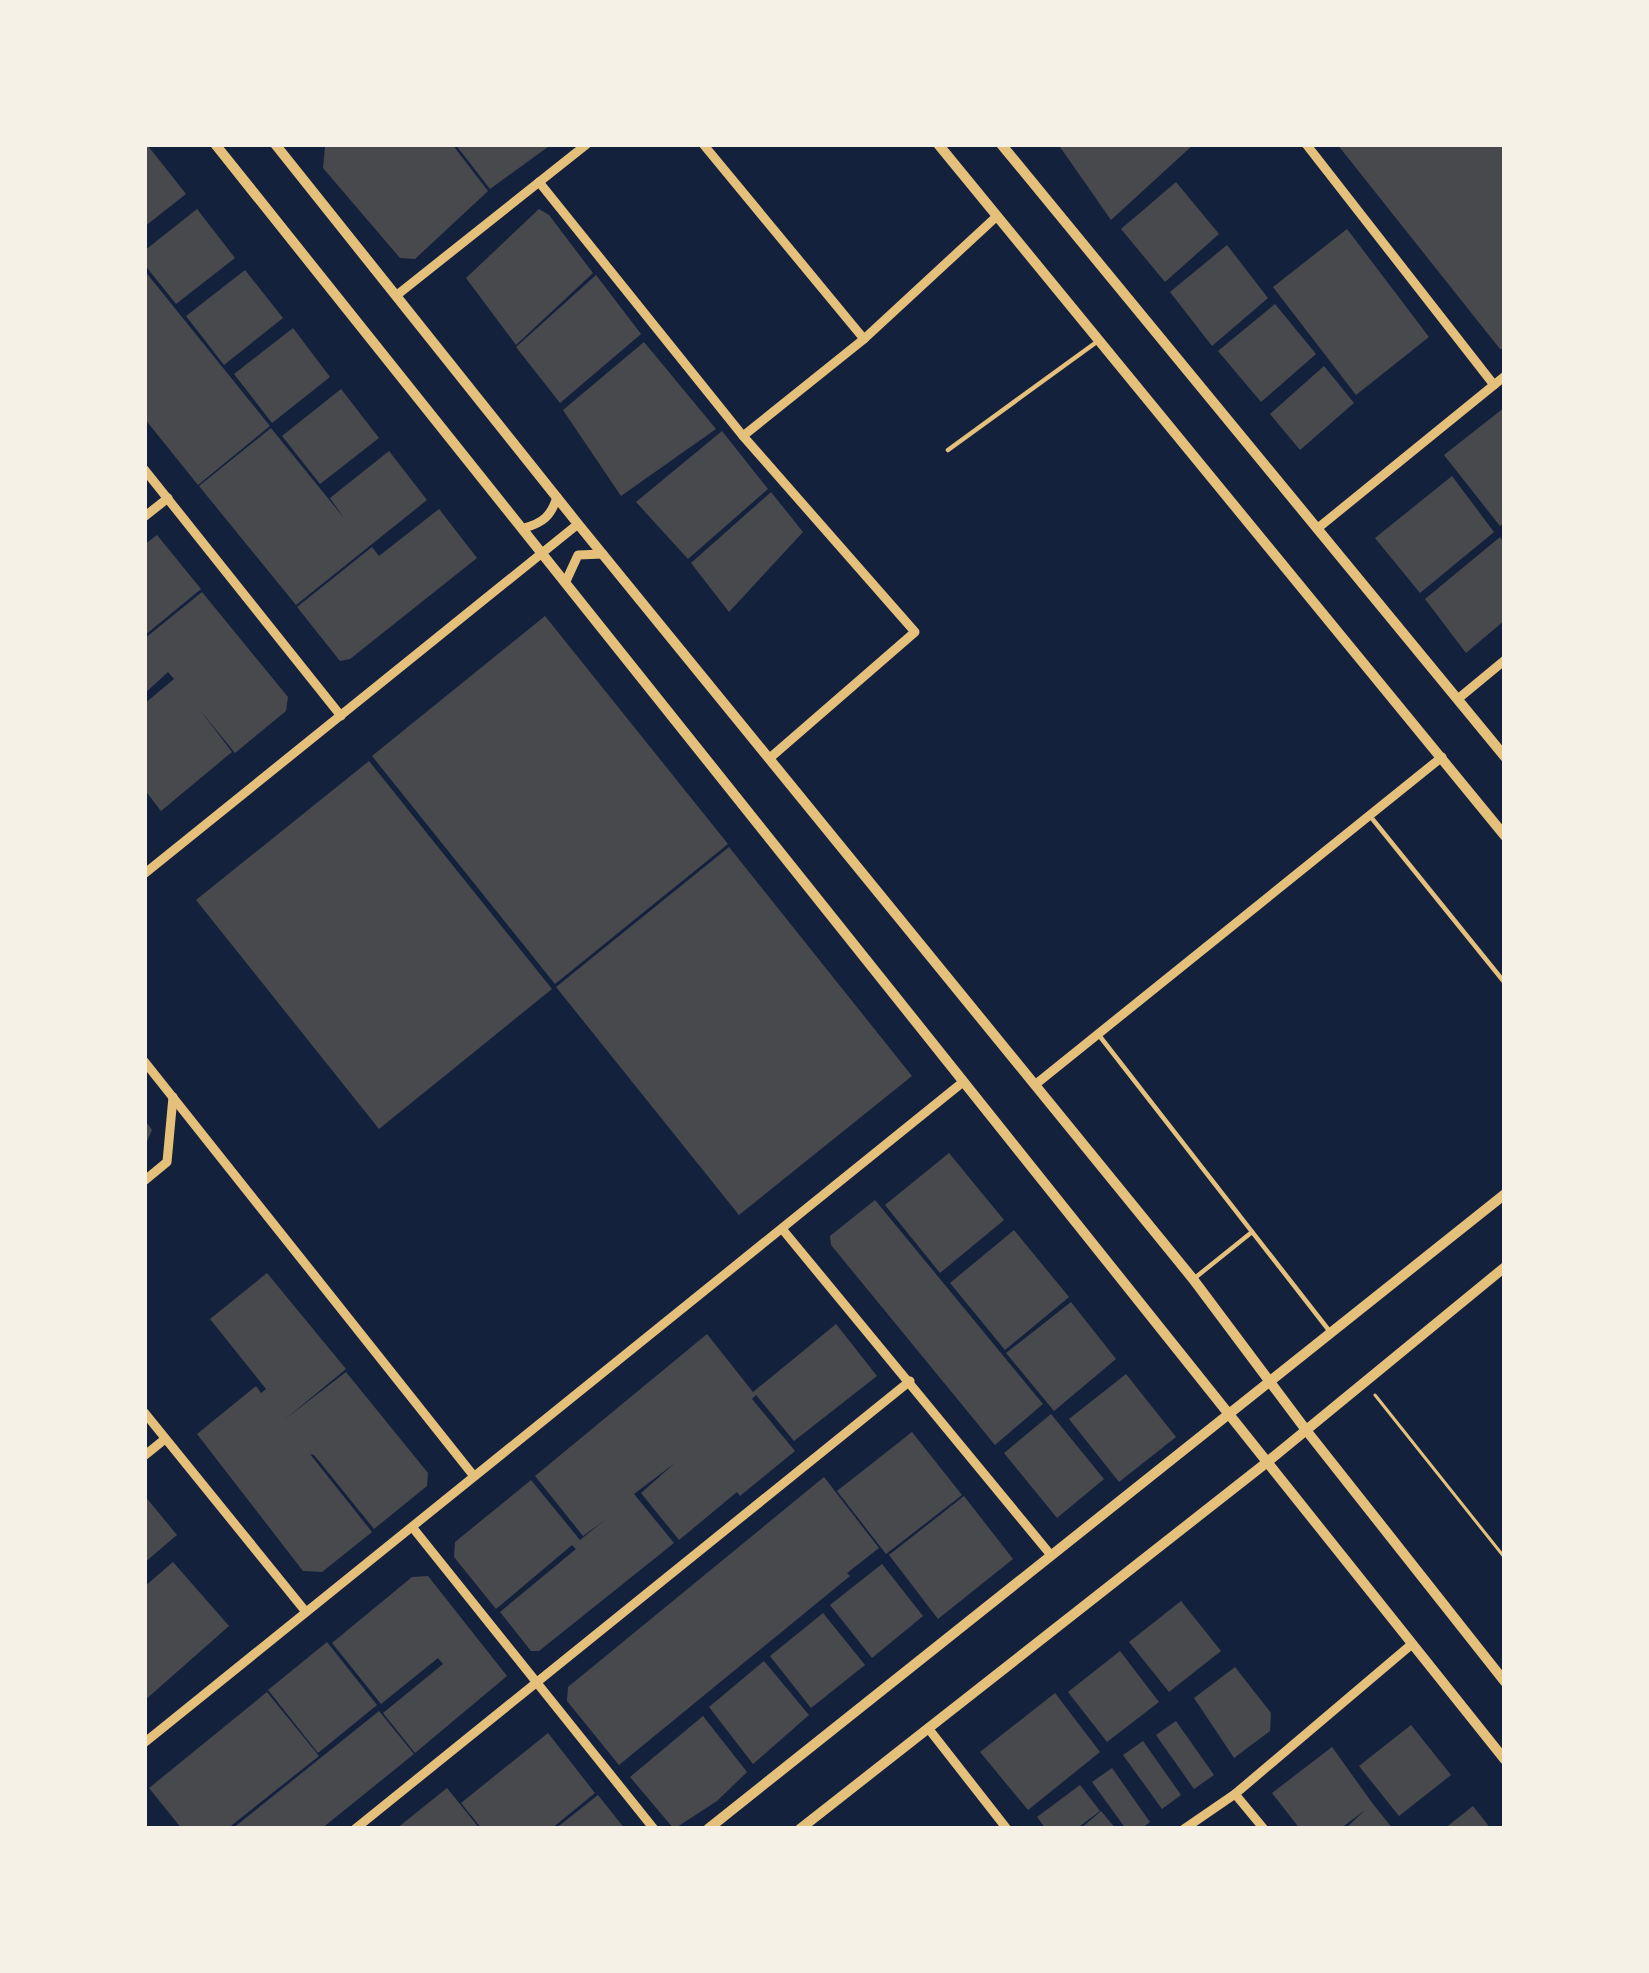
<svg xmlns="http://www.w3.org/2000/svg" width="1649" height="1973" viewBox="0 0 1649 1973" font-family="'PT Sans',sans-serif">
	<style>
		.building { fill: #48494c }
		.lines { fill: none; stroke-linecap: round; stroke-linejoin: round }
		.path { stroke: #e5c07b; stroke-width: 3 }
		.service { stroke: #e5c07b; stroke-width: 4.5 }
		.minor { stroke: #e5c07b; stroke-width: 9 }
		.tertiary { stroke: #e5c07b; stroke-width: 10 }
	</style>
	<rect width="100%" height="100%" fill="#14213d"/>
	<!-- building -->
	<g class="building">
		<path d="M329 144H452L488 191 415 259 400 258 323 168 325 147Z"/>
		<path d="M455 144H552L490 189Z"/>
		<path d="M1058 144H1194L1111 220Z"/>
		<path d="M1337 144H1505V349H1500Z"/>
		<path d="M148 146 186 194 144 227V149Z"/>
		<path d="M1176 182 1219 234 1165 282 1121 229Z"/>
		<path d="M197 209 235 258 176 304 144 264V251Z"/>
		<path d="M539 209 549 215 593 273 516 345 466 278Z"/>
		<path d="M1347 229 1429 337 1356 395 1273 287Z"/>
		<path d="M1227 245 1268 298 1212 346 1170 292Z"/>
		<path d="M144 270 270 426 198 485 144 418Z"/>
		<path d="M245 270 283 318 224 365 186 316Z"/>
		<path d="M596 275 641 334 560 403 516 347Z"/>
		<path d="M1275 304 1316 354 1261 402 1218 351Z"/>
		<path d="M293 328 330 377 272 423 234 374Z"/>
		<path d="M644 342 716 429 621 496 563 410Z"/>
		<path d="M1324 366 1354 403 1300 450 1270 414Z"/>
		<path d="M341 389 379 438 320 484 282 436Z"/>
		<path d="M1505 407V522L1500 526 1444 455Z"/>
		<path d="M271 428 344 518 330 498 389 451 427 500 296 605 199 486Z"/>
		<path d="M722 431 768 489 688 559 636 502Z"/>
		<path d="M1452 476 1494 532 1420 593 1375 538Z"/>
		<path d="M771 492 803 532 729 612 691 563Z"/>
		<path d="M439 509 477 558 350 659 340 661 297 607 372 547 379 556Z"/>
		<path d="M157 535 201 589 144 636V545Z"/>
		<path d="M1500 537 1505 544V620L1466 653 1425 599Z"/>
		<path d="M202 592 288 697 286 711 235 753 200 710 232 752 161 811 144 789V704L174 679 168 672 144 694V639Z"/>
		<path d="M545 616 728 844 555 984 372 756Z"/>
		<path d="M369 761 552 989 379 1129 196 900Z"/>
		<path d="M729 847 912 1076 739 1215 556 987Z"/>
		<path d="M144 1119 152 1130 144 1148Z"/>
		<path d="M949 1153 1004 1220 940 1273 885 1205Z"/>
		<path d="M875 1200 1043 1404 995 1445 831 1245 830 1236Z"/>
		<path d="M1014 1230 1069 1297 1005 1350 950 1283Z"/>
		<path d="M267 1273 346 1369 284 1420 346 1372 428 1473 427 1486 374 1529 314 1455 310 1454 372 1532 322 1572 303 1571 197 1434 256 1386 261 1393 266 1389 210 1319Z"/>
		<path d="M1071 1302 1116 1359 1054 1411 1006 1353Z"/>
		<path d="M836 1324 877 1376 794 1441 756 1395 752 1399 795 1451 740 1496 737 1492 679 1540 641 1493 675 1463 634 1494 674 1543 539 1651H531L500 1612 576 1549 572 1545 496 1609 454 1557 455 1542 531 1480 580 1540 605 1520 583 1536 535 1476 707 1334 753 1392Z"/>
		<path d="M1126 1374 1176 1437 1119 1482 1069 1419Z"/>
		<path d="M1051 1414 1104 1479 1057 1518 1004 1453Z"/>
		<path d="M912 1432 962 1495 886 1554 837 1491Z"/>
		<path d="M824 1477 879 1548 847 1573 850 1576 619 1765 567 1701 568 1687Z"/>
		<path d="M144 1495 177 1535 144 1563Z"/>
		<path d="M964 1496 1013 1559 938 1619 889 1555Z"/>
		<path d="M173 1562 229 1626 144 1701V1587Z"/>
		<path d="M882 1564 923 1616 872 1658 830 1605Z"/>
		<path d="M428 1576 507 1676 415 1753 383 1713 443 1664 438 1658 381 1704 332 1643 412 1577Z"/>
		<path d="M1181 1601 1221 1651 1169 1692 1129 1642Z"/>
		<path d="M823 1613 865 1665 811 1708 770 1656Z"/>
		<path d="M327 1642 377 1705 318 1753 268 1690Z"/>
		<path d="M1120 1651 1159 1702 1107 1742 1068 1692Z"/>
		<path d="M764 1661 809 1715 753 1764 709 1707Z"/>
		<path d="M1235 1667 1271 1713 1270 1731 1234 1758 1194 1698Z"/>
		<path d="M267 1692 319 1756 227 1829H182L149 1788Z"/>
		<path d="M1055 1693 1100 1752 1028 1810 980 1752Z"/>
		<path d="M379 1711 414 1754 357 1800 321 1829H232Z"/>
		<path d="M703 1716 747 1772 717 1801 674 1829 630 1777Z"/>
		<path d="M1176 1721 1214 1775 1194 1789 1156 1735Z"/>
		<path d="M1411 1725 1451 1775 1399 1816 1359 1766Z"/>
		<path d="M548 1733 595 1793 551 1829H482L461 1803Z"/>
		<path d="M1143 1741 1181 1795 1162 1809 1123 1755Z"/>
		<path d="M1332 1747 1373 1804 1393 1829H1345L1365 1810 1340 1829H1300L1272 1793Z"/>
		<path d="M1112 1768 1150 1822 1141 1829H1126L1092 1782Z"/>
		<path d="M1080 1785 1100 1811 1076 1829H1046L1037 1817Z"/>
		<path d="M447 1788 480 1829H396Z"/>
		<path d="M598 1795 625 1829H555Z"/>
		<path d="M1473 1806 1491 1829H1444Z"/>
		<path d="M1101 1811 1116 1829H1080L1100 1812Z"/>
	</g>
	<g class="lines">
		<!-- path -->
		<path class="path" d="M1375 1395 1505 1558"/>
		<!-- service -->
		<g class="service">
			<path d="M948 450 1098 341"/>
			<path d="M1370 816 1505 983"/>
			<path d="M1098 1034 1331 1333"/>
			<path d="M1196 1277 1252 1232"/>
		</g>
		<!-- minor -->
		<g class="minor">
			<path d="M703 144 864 339"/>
			<path d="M1306 144 1494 385"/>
			<path d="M539 182 743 436 915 632 771 757"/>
			<path d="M397 295 587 144"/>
			<path d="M743 436 864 339 996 217"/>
			<path d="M144 469 341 716"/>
			<path d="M144 517 168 498"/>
			<path d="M524 528C543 523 551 516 557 497"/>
			<path d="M1318 528 1505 376"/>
			<path d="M566 581 578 555 603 554"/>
			<path d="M1459 698 1505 660"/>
			<path d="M144 874 578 524"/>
			<path d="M144 1061 473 1475"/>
			<path d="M1036 1084 1442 757"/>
			<path d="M144 1181 167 1162 173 1097"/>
			<path d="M783 1230 1050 1554"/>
			<path d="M144 1412 306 1612"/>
			<path d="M144 1456 165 1439"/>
			<path d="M413 1528 654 1829"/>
			<path d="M928 1728 1007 1829"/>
			<path d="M144 1743 963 1082"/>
			<path d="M1235 1794 1264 1829"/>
			<path d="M355 1829 910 1381"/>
			<path d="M1184 1829 1235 1794 1412 1644"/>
		</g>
		<!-- tertiary -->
		<g class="tertiary">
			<path d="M215 144 1505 1760"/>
			<path d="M275 144 578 524 1193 1279 1306 1430 1505 1682"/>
			<path d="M938 144 1505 836"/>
			<path d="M1001 144 1505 757"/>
			<path d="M708 1829 1505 1194"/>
			<path d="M800 1829 1266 1463 1505 1267"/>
		</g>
	</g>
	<!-- border -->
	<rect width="1649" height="1973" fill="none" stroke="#f6f1e7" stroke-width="294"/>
</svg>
